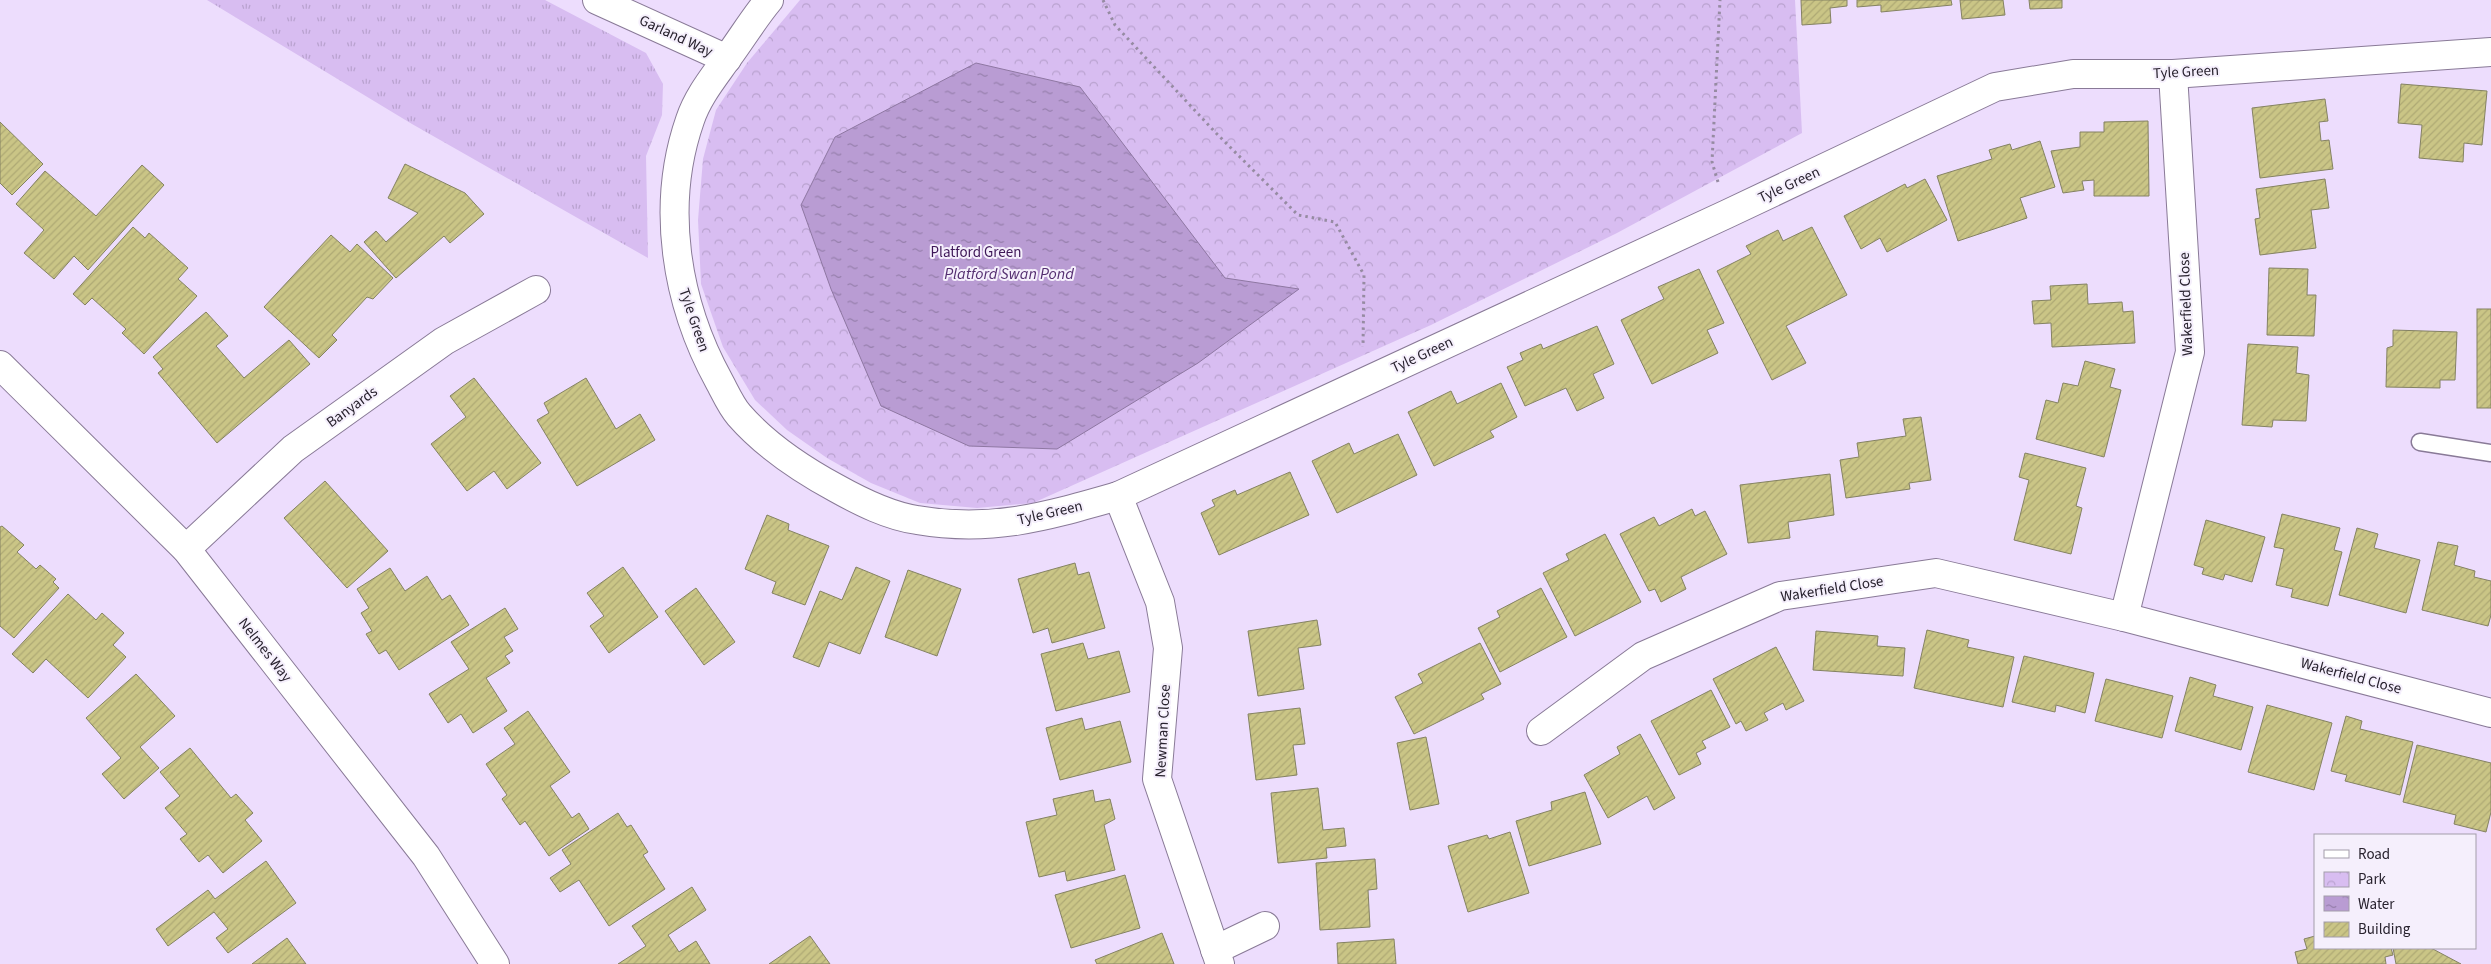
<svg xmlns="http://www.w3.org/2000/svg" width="2491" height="964" viewBox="0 0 2491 964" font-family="'Source Sans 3',sans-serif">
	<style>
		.grass { fill: url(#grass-tufts) }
		.park { fill: url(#park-crowns) }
		.water { fill: url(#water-ripples); stroke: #8e77a2 }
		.building { fill: url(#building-hatch); stroke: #848262 }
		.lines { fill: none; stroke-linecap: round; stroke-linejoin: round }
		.lane-casing { stroke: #897a97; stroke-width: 19 }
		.street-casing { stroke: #897a97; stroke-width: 30 }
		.path { stroke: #968ba2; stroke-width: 3; stroke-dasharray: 2.5 4; stroke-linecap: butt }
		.lane { stroke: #fff; stroke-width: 16 }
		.street { stroke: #fff; stroke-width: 28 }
		.labels { text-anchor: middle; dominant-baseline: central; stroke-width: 4; stroke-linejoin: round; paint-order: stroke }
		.street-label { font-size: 15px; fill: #28222e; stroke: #f5effc }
		.park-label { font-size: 15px; fill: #3e1757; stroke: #f5effc }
		.water-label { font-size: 16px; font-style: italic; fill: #542e70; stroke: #f5effc }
	</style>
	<defs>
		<pattern id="grass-tufts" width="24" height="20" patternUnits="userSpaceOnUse" patternTransform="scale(1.25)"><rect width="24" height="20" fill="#d8bdf1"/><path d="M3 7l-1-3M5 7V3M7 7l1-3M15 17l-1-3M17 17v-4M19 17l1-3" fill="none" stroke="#b9a2cf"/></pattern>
		<pattern id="park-crowns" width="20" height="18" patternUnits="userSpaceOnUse" patternTransform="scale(1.25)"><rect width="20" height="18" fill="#d8bdf1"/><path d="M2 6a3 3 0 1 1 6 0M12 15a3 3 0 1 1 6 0" fill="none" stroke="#b9a2cf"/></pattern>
		<pattern id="water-ripples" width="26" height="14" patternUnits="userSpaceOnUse" patternTransform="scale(1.25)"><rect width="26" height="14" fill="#b99cd3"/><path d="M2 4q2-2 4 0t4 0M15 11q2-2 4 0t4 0" fill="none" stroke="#967fac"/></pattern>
		<pattern id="building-hatch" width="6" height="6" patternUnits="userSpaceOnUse" patternTransform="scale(1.25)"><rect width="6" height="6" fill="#cac586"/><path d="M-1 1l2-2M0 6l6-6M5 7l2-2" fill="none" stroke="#aea974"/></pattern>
	</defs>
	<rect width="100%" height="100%" fill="#edddfd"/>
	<!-- grass -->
	<path class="grass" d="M207 0H545L646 53 663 84 662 115 646 156 648 258 412 124Z"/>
	<!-- park -->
	<path class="park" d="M800 0H1795L1802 133 1617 233 1431 325 1033 503 977 508 920 503 871 483 827 458 787 430 755 400 723 347 701 284 698 220 703 159 716 110 747 63Z"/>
	<!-- water -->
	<path class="water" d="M976 63 1080 87 1225 278 1299 289 1198 363 1057 449 969 446 881 406 831 289 801 205 835 137Z"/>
	<!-- building -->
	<g class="building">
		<path d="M1801 0H1847V6L1830 8 1831 23 1802 25Z"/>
		<path d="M1857 0H1951L1952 5 1881 12V5L1857 7Z"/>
		<path d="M1960 0H2003L2005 15 1962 19Z"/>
		<path d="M2029 0H2062V8L2030 9Z"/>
		<path d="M2401 84 2487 91 2482 145 2464 143 2463 162 2419 158 2422 125 2398 123Z"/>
		<path d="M2325 99 2328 121 2319 122 2321 141 2329 140 2333 169 2260 178 2252 108Z"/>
		<path d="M2148 121 2149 196H2094V180L2082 181 2084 190 2063 193 2051 151 2080 147V132H2104V122Z"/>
		<path d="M0 122 43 164 12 195 0 183Z"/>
		<path d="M2040 141 2055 187 2020 198 2027 218 1958 241 1937 176 1992 159 1989 150 2010 144 2012 150Z"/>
		<path d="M405 164 465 193 484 214 450 243 444 236 396 278 364 242 376 231 386 242 418 213 388 198Z"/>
		<path d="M142 165 164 185 88 270 74 256 54 279 24 253 44 230 16 204 45 171 96 216Z"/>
		<path d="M1925 179 1947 220 1887 252 1880 238 1861 249 1844 216 1905 184 1907 188Z"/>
		<path d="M2325 179 2329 208 2311 210 2316 248 2260 255 2255 219 2260 218 2256 189Z"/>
		<path d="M133 227 145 238 149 233 188 268 178 279 197 296 144 354 122 333 126 329 92 298 85 305 73 294Z"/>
		<path d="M1812 227 1847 295 1786 326 1806 363 1772 380 1717 271 1751 254 1746 246 1778 230 1783 241Z"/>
		<path d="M331 235 350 252 357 244 393 278 373 299 367 297 332 335 337 340 319 358 264 307Z"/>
		<path d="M2269 268 2308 269 2307 295H2316L2314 336 2267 335Z"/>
		<path d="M1699 269 1724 323 1707 330 1718 353 1652 384 1621 320 1664 299 1658 287Z"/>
		<path d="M2087 284 2088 304 2122 302 2123 312 2133 311 2135 343 2052 347 2051 323 2034 324 2032 301 2051 300 2050 286Z"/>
		<rect x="2477" y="309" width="14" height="99"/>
		<path d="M206 312 228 336 216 346 244 378 289 340 310 364 217 443 158 373 163 369 153 357Z"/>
		<path d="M1597 326 1614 364 1593 374 1604 398 1577 411 1566 388 1525 406 1507 367 1523 360 1520 353 1541 344 1543 349Z"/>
		<path d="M2393 330 2457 332 2455 380H2440V388L2386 387 2387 348 2393 346Z"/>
		<path d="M2248 344 2298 347 2296 373 2309 375 2306 421 2273 420 2272 427 2242 425Z"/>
		<path d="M2085 361 2115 369 2110 387 2121 390 2104 457 2036 439 2046 400 2058 403 2063 383 2078 386Z"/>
		<path d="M474 378 541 463 507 489 494 471 467 491 431 444 466 417 450 396Z"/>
		<path d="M586 378 616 429 640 414 655 440 577 486 537 420 549 413 544 403Z"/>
		<path d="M1501 383 1517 417 1490 431 1494 437 1434 466 1408 412 1451 391 1457 404Z"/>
		<path d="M1921 417 1931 480 1909 483 1910 489 1846 498 1840 460 1859 457 1857 443 1906 436 1903 419Z"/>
		<path d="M1398 434 1417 475 1337 513 1312 461 1349 443 1354 454Z"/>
		<path d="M2025 453 2086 468 2076 506 2082 508 2071 554 2014 540 2029 480 2019 477Z"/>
		<path d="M1290 472 1309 515 1219 555 1201 513 1215 506 1212 500 1235 490 1237 495Z"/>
		<path d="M1830 474 1834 515 1788 522 1790 538 1748 543 1740 485Z"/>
		<path d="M325 481 388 551 347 588 284 518Z"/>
		<path d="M1692 509 1695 516 1705 511 1727 554 1681 577 1686 589 1661 602 1655 589 1649 591 1620 534 1654 517 1659 526Z"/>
		<path d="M2282 514 2340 528 2334 550 2342 552 2328 606 2291 597 2293 589 2276 585 2284 549 2274 547Z"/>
		<path d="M767 515 789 524 788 530 829 546 805 605 772 593 776 582 745 569Z"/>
		<path d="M2206 520 2265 537 2252 582 2225 574 2223 580 2202 574 2204 568 2194 565Z"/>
		<path d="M2 526 24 545 17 552 36 569 40 565 56 579 53 582 59 588 14 638 0 626V527Z"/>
		<path d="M2357 528 2378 534 2374 548 2420 560 2406 613 2339 595Z"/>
		<path d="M1605 534 1641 602 1575 636 1543 573 1569 560 1566 554Z"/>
		<path d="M2438 542 2458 546 2454 565 2475 571 2474 577 2491 581V615L2488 626 2422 610Z"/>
		<path d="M1075 563 1078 575 1089 572 1105 628 1052 643 1048 628 1033 633 1018 579Z"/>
		<path d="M623 567 658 617 609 653 590 626 604 616 587 593Z"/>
		<path d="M856 567 890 581 860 654 829 642 819 667 793 657 820 591 842 600Z"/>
		<path d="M390 568 405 591 427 576 442 600 450 595 469 625 399 670 386 650 379 654 366 634 372 631 361 613 369 608 357 589Z"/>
		<path d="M908 570 961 589 937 656 885 637Z"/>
		<path d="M696 588 735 642 704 665 665 611Z"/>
		<path d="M1541 588 1567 637 1500 672 1478 628 1500 617 1497 611Z"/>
		<path d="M68 594 96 620 102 613 124 633 113 645 126 657 88 698 46 659 33 673 12 654Z"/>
		<path d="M505 608 518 629 504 637 513 651 505 656 510 663 486 678 507 711 473 733 461 714 448 723 429 694 469 669 451 642Z"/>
		<path d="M1317 620 1321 645 1298 648 1304 689 1258 696 1248 631Z"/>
		<path d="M1927 630 1969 640 1967 647 2014 657 2003 707 1914 688Z"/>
		<path d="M1816 631 1878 636 1877 646 1905 648 1903 676 1813 670Z"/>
		<path d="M1083 643 1088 659 1119 651 1130 692 1056 711 1041 654Z"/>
		<path d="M1480 643 1501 684 1481 694 1484 699 1414 734 1395 697 1423 683 1418 674Z"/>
		<path d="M1776 647 1804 701 1786 710 1783 703 1764 713 1768 720 1746 731 1741 721 1736 724 1713 679Z"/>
		<path d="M2024 656 2094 673 2085 713 2056 705 2055 712 2012 702Z"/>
		<path d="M136 674 175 716 140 747 159 768 124 799 102 774 121 758 86 718Z"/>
		<path d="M2190 677 2216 685 2213 696 2253 707 2241 750 2175 731Z"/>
		<path d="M2106 679 2173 696 2162 738 2095 721Z"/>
		<path d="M1711 690 1730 727 1702 741 1706 748 1696 753 1701 764 1679 775 1651 721Z"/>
		<path d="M2267 705 2332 723 2314 790 2248 772Z"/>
		<path d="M1300 708 1305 744 1293 745 1297 775 1256 780 1248 714Z"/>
		<path d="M528 711 570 772 550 786 572 818 579 813 589 829 549 856 525 821 520 825 502 799 507 795 486 764 515 744 504 728Z"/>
		<path d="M2346 716 2362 721 2360 729 2413 742 2400 795 2345 781 2347 775 2331 771Z"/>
		<path d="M1082 718 1085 730 1120 721 1131 762 1060 780 1046 728Z"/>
		<path d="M1640 734 1675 798 1654 810 1647 796 1608 818 1584 775 1620 754 1617 747Z"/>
		<path d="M1426 737 1439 804 1410 810 1397 743Z"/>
		<path d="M2417 745 2491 763V812L2486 832 2454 824 2456 815 2403 802Z"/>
		<path d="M190 748 231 798 236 794 253 813 245 820 262 841 223 873 208 855 199 862 180 839 187 834 165 808 180 796 160 772Z"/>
		<path d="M1318 788 1323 830 1344 828 1346 846 1326 848 1327 858 1278 863 1271 793Z"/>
		<path d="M1093 790 1095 802 1110 799 1115 819 1104 825 1115 870 1067 881 1065 871 1039 877 1026 822 1057 815 1053 799Z"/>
		<path d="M1585 792 1601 844 1529 866 1516 821 1552 810 1551 802Z"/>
		<path d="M618 813 627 827 631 825 648 852 643 855 665 889 609 926 579 880 560 892 550 878 571 864 562 850Z"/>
		<path d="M1510 832 1529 893 1468 912 1448 846 1487 835 1489 839Z"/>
		<path d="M1375 859 1377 889 1368 890 1370 927 1320 930 1316 863Z"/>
		<path d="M266 861 296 903 228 953 216 938 228 929 214 912 168 946 156 929 208 890 215 899Z"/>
		<path d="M1125 875 1140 928 1071 948 1055 895Z"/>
		<path d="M692 887 706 910 668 935 679 952 696 941 710 964H618L646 946 632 926Z"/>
		<path d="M1162 933 1174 964H1097L1095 960Z"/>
		<path d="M810 936 830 964H769Z"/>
		<path d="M2315 936V948H2391L2393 955 2385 957 2386 964H2298L2295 952 2307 949 2304 939Z"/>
		<path d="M287 938 306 964H252Z"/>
		<path d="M1394 939 1396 964H1338L1337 943Z"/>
		<path d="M2393 948H2431L2461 964H2396Z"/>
	</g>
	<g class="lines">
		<defs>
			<path id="lane" d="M2420 442 2491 453"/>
			<g id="street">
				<path d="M597 0 727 59"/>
				<path d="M769 0C754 18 742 38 728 57 714 77 698 96 690 120 660 206 676 303 719 381 725 392 731 406 739 415 766 446 801 469 836 488 861 502 889 516 917 520 992 533 1048 516 1118 496L1727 214 1995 87 2073 74H2173L2491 52"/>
				<path d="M0 365 186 549 426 856 495 964"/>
				<path d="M1118 496 1160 602 1168 648 1157 779 1220 964"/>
				<path d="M186 549 293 449 444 341 536 290"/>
				<path d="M2124 617 2190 352 2173 74"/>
				<path d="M1541 731 1643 656 1780 596 1936 573 2124 617 2491 713"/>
				<path d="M1215 950 1265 926"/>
			</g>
		</defs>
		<!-- lane casing -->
		<use href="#lane" class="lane-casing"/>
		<!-- street casing -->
		<use href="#street" class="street-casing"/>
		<!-- path -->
		<g class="path">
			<path d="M1103 0 1115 25 1216 133 1298 215 1335 222 1364 275 1363 347"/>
			<path d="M1718 182 1712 162 1720 0"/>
		</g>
		<!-- lane -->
		<use href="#lane" class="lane"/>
		<!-- street -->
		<use href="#street" class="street"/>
	</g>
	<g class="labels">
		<!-- street labels -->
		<g class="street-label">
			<text transform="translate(676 36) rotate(25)">Garland Way</text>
			<text transform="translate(2186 72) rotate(-3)">Tyle Green</text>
			<text transform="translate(1789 185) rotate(-25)">Tyle Green</text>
			<text transform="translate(2186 304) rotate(-92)">Wakerfield Close</text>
			<text transform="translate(694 320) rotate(71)">Tyle Green</text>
			<text transform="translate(1422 355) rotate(-25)">Tyle Green</text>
			<text transform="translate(352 407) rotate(-36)">Banyards</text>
			<text transform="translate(1050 513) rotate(-13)">Tyle Green</text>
			<text transform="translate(1832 589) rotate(-9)">Wakerfield Close</text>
			<text transform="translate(265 650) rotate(52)">Nelmes Way</text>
			<text transform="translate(2351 676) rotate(15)">Wakerfield Close</text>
			<text transform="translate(1163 731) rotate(-87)">Newman Close</text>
		</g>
		<!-- park labels -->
		<g class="park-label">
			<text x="976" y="252">Platford Green</text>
		</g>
		<!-- water labels -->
		<g class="water-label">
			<text x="1009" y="274">Platford Swan Pond</text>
		</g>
	</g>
	<!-- legend -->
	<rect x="2314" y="834" width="162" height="115" fill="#f5effc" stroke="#a39daa"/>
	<rect x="2324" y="850" width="25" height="8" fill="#ffffff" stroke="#a39daa"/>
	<text x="2358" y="859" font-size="15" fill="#28222e">Road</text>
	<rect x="2324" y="872" width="25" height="15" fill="url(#park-crowns)" stroke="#a39daa"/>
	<text x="2358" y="884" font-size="15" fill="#28222e">Park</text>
	<rect x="2324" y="896" width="25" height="15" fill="url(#water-ripples)" stroke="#a39daa"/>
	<text x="2358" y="909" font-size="15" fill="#28222e">Water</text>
	<rect x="2324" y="922" width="25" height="15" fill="url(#building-hatch)" stroke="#a39daa"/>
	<text x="2358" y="934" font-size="15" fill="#28222e">Building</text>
</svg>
